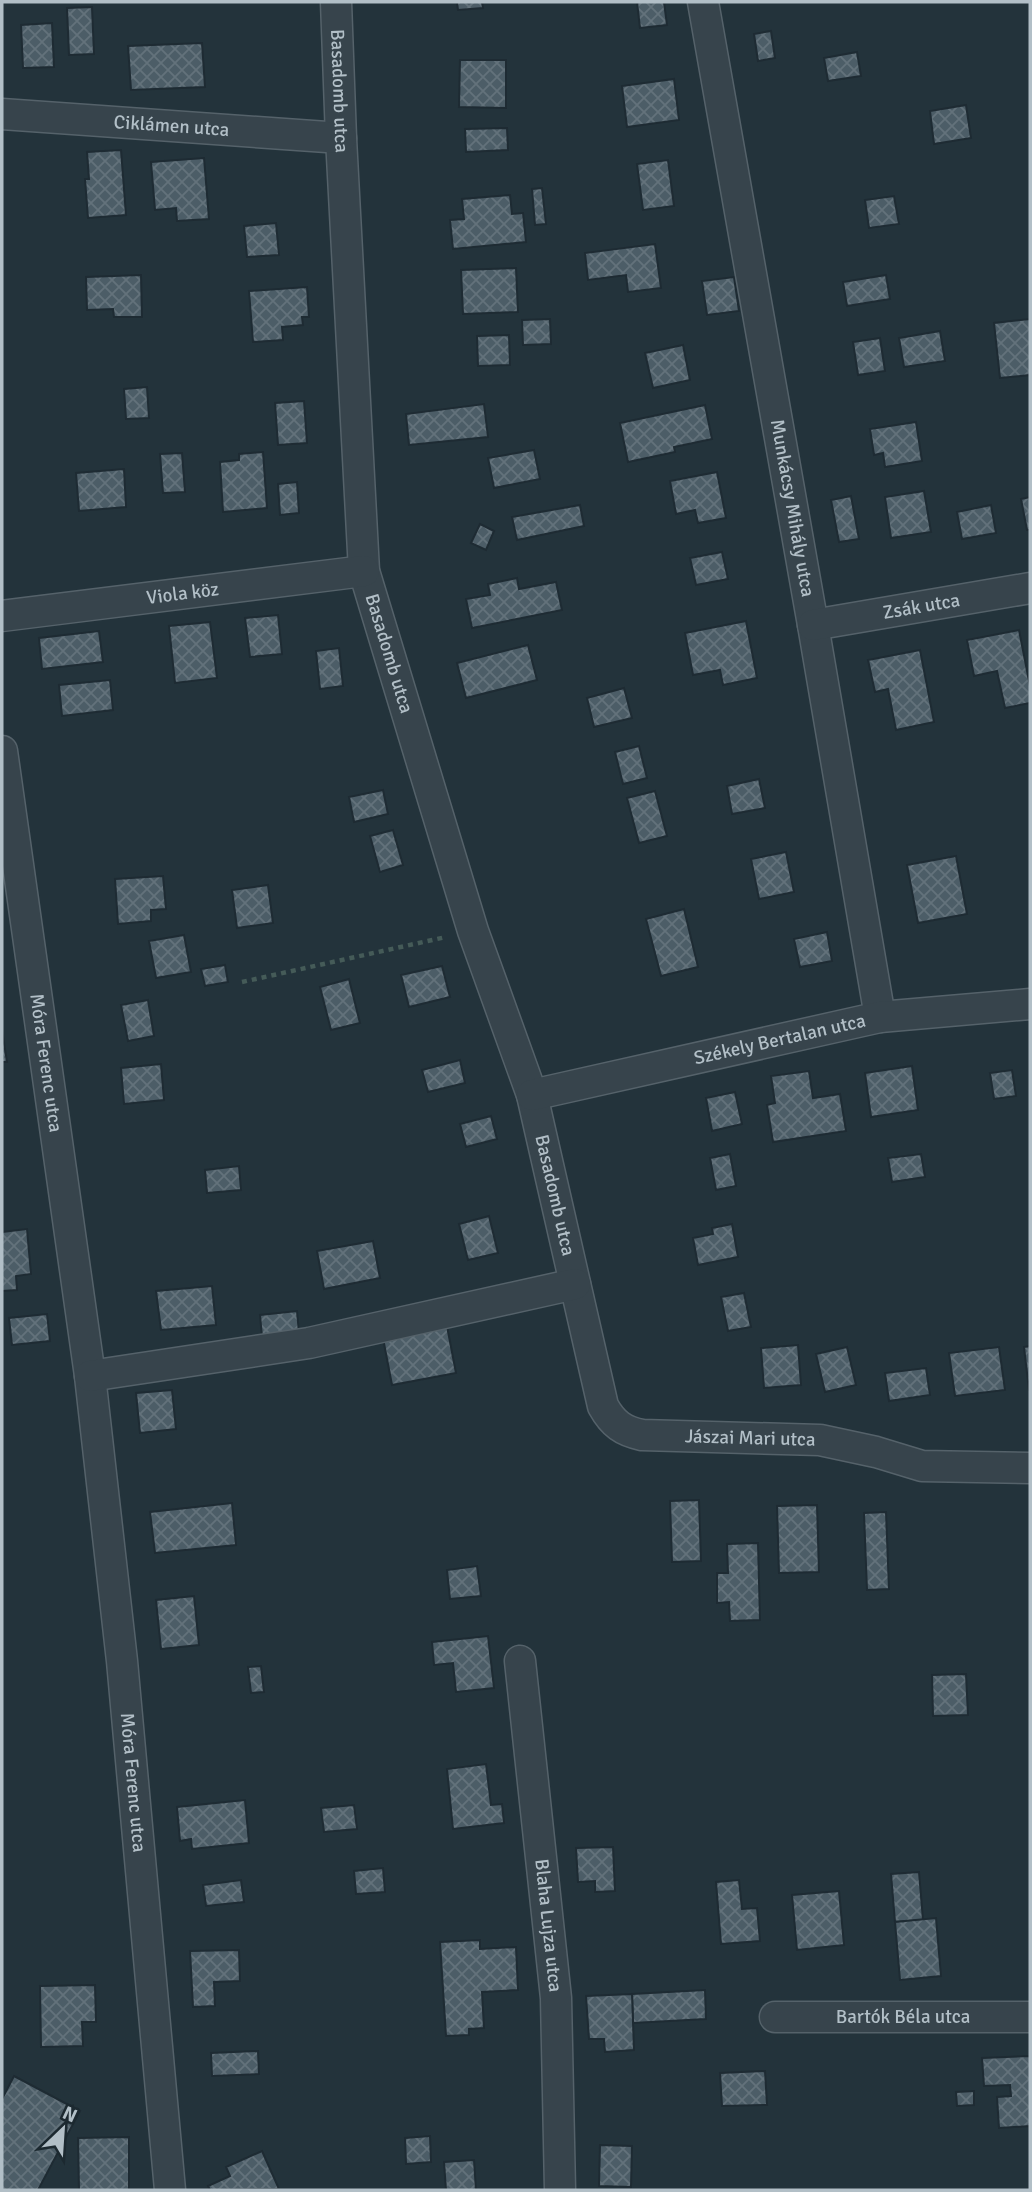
<svg xmlns="http://www.w3.org/2000/svg" width="1032" height="2192" viewBox="0 0 1032 2192" font-family="Signika,sans-serif">
	<style>
		.building { fill: url(#building-cross-hatch); stroke: #1e2b33; stroke-width: 2 }
		.lines { fill: none; stroke-linecap: round; stroke-linejoin: round }
		.minor-casing { stroke: #55626a; stroke-width: 33 }
		.path { stroke: #455b58; stroke-width: 4.5; stroke-dasharray: 5 5; stroke-linecap: butt }
		.minor { stroke: #37444c; stroke-width: 30 }
		.labels { text-anchor: middle; dominant-baseline: central; stroke-width: 6; stroke-linejoin: round; paint-order: stroke }
		.street-label { font-size: 19px; fill: #b2bfc7; stroke: #1c2930 }
	</style>
	<defs>
		<pattern id="building-cross-hatch" width="8" height="8" patternUnits="userSpaceOnUse" patternTransform="scale(1.75)"><rect width="8" height="8" fill="#4c5d67"/><path d="M0 0l8 8M0 8l8-8" fill="none" stroke="#63727b"/></pattern>
	</defs>
	<rect width="100%" height="100%" fill="#23333b"/>
	<!-- building -->
	<g class="building">
		<path d="M457 2H482L483 8 458 10Z"/>
		<path d="M637 2H664L667 25 640 28Z"/>
		<path d="M92 7 94 54 69 55 67 8Z"/>
		<path d="M52 23 54 67 23 68 21 25Z"/>
		<path d="M771 31 775 58 758 61 754 34Z"/>
		<path d="M202 43 205 87 131 90 128 46Z"/>
		<path d="M857 52 861 76 828 81 824 58Z"/>
		<path d="M460 60H506V108L459 107Z"/>
		<path d="M674 79 679 120 627 127 622 86Z"/>
		<path d="M966 105 971 138 934 144 930 111Z"/>
		<path d="M507 128 508 150 466 152 465 129Z"/>
		<path d="M121 150 126 215 88 218 85 179H89L87 152Z"/>
		<path d="M204 158 209 219 177 221 176 208 155 210 151 162Z"/>
		<path d="M668 160 674 206 643 210 637 164Z"/>
		<path d="M542 188 546 224 535 225 532 189Z"/>
		<path d="M510 195 512 214 523 213 526 242 453 249 450 220 464 219 462 199Z"/>
		<path d="M894 196 899 224 869 228 865 200Z"/>
		<path d="M276 223 279 255 247 257 244 226Z"/>
		<path d="M655 244 661 288 628 292 626 275 588 280 585 253Z"/>
		<path d="M516 268 518 312 463 314 461 270Z"/>
		<path d="M141 275 142 317H114L113 309 87 310 86 277Z"/>
		<path d="M886 275 890 299 847 306 843 282Z"/>
		<path d="M734 277 739 311 707 315 702 281Z"/>
		<path d="M307 287 309 317H302L303 325 282 327 283 340 253 342 249 291Z"/>
		<path d="M550 319 551 344 523 345 522 320Z"/>
		<path d="M1030 319V375L1000 378 994 323Z"/>
		<path d="M940 331 945 361 904 367 899 338Z"/>
		<path d="M509 335 510 365 478 366 477 336Z"/>
		<path d="M880 338 885 371 858 375 853 342Z"/>
		<path d="M683 345 690 380 653 388 645 353Z"/>
		<path d="M147 387 149 418 126 419 124 389Z"/>
		<path d="M304 401 307 443 278 445 275 403Z"/>
		<path d="M484 404 488 437 409 445 406 414Z"/>
		<path d="M705 405 712 439 674 447 675 452 628 462 620 423Z"/>
		<path d="M916 422 922 461 885 467 883 453 874 455 870 429Z"/>
		<path d="M534 450 540 479 494 488 488 458Z"/>
		<path d="M263 452 267 508 223 512 220 462 239 460V454Z"/>
		<path d="M182 453 185 492 163 493 160 454Z"/>
		<path d="M124 469 126 507 79 511 76 473Z"/>
		<path d="M717 472 726 518 698 523 695 510 676 514 670 481Z"/>
		<path d="M297 482 299 513 280 515 278 484Z"/>
		<path d="M924 491 931 532 891 538 885 497Z"/>
		<path d="M851 496 859 539 839 542 831 500Z"/>
		<path d="M1030 497V530H1027L1021 499Z"/>
		<path d="M580 505 584 526 517 540 512 517Z"/>
		<path d="M991 505 996 533 962 539 957 512Z"/>
		<path d="M480 524 494 531 486 550 471 543Z"/>
		<path d="M722 552 728 579 696 585 690 558Z"/>
		<path d="M517 578 519 589 556 582 562 610 472 628 466 599 490 595 488 584Z"/>
		<path d="M278 615 282 654 250 657 245 618Z"/>
		<path d="M746 621 757 678 723 685 720 670 693 675 685 633Z"/>
		<path d="M210 622 217 678 175 683 169 626Z"/>
		<path d="M1019 630 1030 686V703L1005 708 997 671 974 676 967 640Z"/>
		<path d="M99 631 103 662 42 669 39 638Z"/>
		<path d="M528 645 537 680 466 698 457 663Z"/>
		<path d="M339 648 343 686 320 689 316 651Z"/>
		<path d="M920 650 934 722 896 730 888 689 875 692 868 660Z"/>
		<path d="M110 680 113 710 62 716 59 685Z"/>
		<path d="M624 688 632 718 594 727 587 698Z"/>
		<path d="M639 746 647 778 623 784 615 752Z"/>
		<path d="M759 779 765 808 732 814 727 786Z"/>
		<path d="M383 790 388 814 354 822 349 797Z"/>
		<path d="M655 791 667 836 639 843 627 798Z"/>
		<path d="M393 830 403 865 380 872 370 836Z"/>
		<path d="M786 852 794 892 759 899 751 859Z"/>
		<path d="M956 856 967 914 918 923 907 865Z"/>
		<path d="M163 876 166 909 151 910V921L118 924 115 879Z"/>
		<path d="M268 885 273 923 237 928 232 890Z"/>
		<path d="M684 909 698 967 661 976 646 919Z"/>
		<path d="M827 932 832 961 800 967 794 939Z"/>
		<path d="M184 935 191 972 156 978 149 941Z"/>
		<path d="M225 965 228 982 205 986 201 969Z"/>
		<path d="M442 966 450 997 409 1007 401 975Z"/>
		<path d="M349 979 360 1023 331 1030 320 987Z"/>
		<path d="M148 1000 154 1036 128 1041 121 1005Z"/>
		<path d="M2 1030 7 1062H2Z"/>
		<path d="M460 1060 465 1083 428 1092 422 1070Z"/>
		<path d="M161 1064 164 1100 124 1104 121 1068Z"/>
		<path d="M912 1066 918 1110 871 1117 865 1073Z"/>
		<path d="M1012 1070 1016 1096 994 1099 990 1073Z"/>
		<path d="M809 1071 813 1098 840 1094 846 1131 773 1142 767 1105 775 1103 771 1076Z"/>
		<path d="M735 1092 742 1124 712 1131 706 1098Z"/>
		<path d="M491 1116 497 1139 466 1147 460 1124Z"/>
		<path d="M730 1154 736 1186 716 1190 710 1158Z"/>
		<path d="M921 1154 925 1177 892 1182 888 1158Z"/>
		<path d="M239 1166 241 1190 207 1193 205 1170Z"/>
		<path d="M489 1216 498 1253 468 1260 459 1224Z"/>
		<path d="M732 1224 738 1257 698 1265 693 1238 713 1234 712 1228Z"/>
		<path d="M27 1229 31 1274 16 1276 17 1290 2 1291V1232Z"/>
		<path d="M373 1241 380 1278 324 1289 317 1251Z"/>
		<path d="M212 1286 216 1325 161 1330 156 1291Z"/>
		<path d="M744 1293 751 1327 728 1331 721 1297Z"/>
		<path d="M297 1311 299 1333 262 1337 260 1315Z"/>
		<path d="M47 1314 50 1341 12 1345 9 1318Z"/>
		<path d="M446 1321 456 1373 392 1385 382 1333Z"/>
		<path d="M798 1345 801 1385 764 1388 761 1348Z"/>
		<path d="M1030 1346V1390H1029L1024 1347Z"/>
		<path d="M847 1347 856 1385 825 1392 816 1354Z"/>
		<path d="M999 1347 1005 1390 955 1396 949 1353Z"/>
		<path d="M926 1368 930 1395 889 1401 885 1373Z"/>
		<path d="M172 1390 176 1429 140 1433 136 1393Z"/>
		<path d="M699 1500 701 1561 672 1562 670 1501Z"/>
		<path d="M232 1503 236 1545 155 1553 150 1512Z"/>
		<path d="M817 1505 819 1572 779 1573 777 1506Z"/>
		<path d="M886 1512 889 1589 867 1590 864 1513Z"/>
		<path d="M758 1543 760 1620 730 1621 729 1602 717 1603V1573H728L727 1544Z"/>
		<path d="M477 1566 481 1596 450 1599 447 1570Z"/>
		<path d="M194 1596 199 1645 161 1649 156 1600Z"/>
		<path d="M488 1636 494 1688 456 1692 453 1663 434 1665 432 1642Z"/>
		<path d="M261 1666 264 1692 251 1693 248 1667Z"/>
		<path d="M966 1674 968 1715 933 1716 932 1675Z"/>
		<path d="M486 1764 491 1805 502 1804 504 1823 453 1829 447 1769Z"/>
		<path d="M245 1800 249 1843 192 1849 191 1839 180 1841 177 1807Z"/>
		<path d="M354 1805 357 1829 324 1832 321 1808Z"/>
		<path d="M613 1847 615 1891 595 1892V1881L578 1882 576 1848Z"/>
		<path d="M383 1868 385 1892 356 1894 354 1871Z"/>
		<path d="M919 1872 923 1920 895 1922 891 1874Z"/>
		<path d="M241 1880 244 1902 206 1906 203 1885Z"/>
		<path d="M739 1880 742 1909 757 1908 760 1941 721 1944 716 1882Z"/>
		<path d="M839 1891 844 1945 797 1950 792 1895Z"/>
		<path d="M936 1918 941 1976 900 1980 895 1922Z"/>
		<path d="M480 1940V1949L516 1947 518 1990 482 1992 484 2028 469 2029V2035L446 2036 440 1942Z"/>
		<path d="M239 1950 240 1981 214 1982 215 2006 193 2007 190 1951Z"/>
		<path d="M95 1985 96 2022H82L83 2046 41 2047 40 1986Z"/>
		<path d="M705 1990 706 2019 633 2023 632 1994Z"/>
		<path d="M632 1994 634 2050 605 2052 604 2039H589L586 1996Z"/>
		<path d="M258 2051 259 2074 212 2076 211 2053Z"/>
		<path d="M1030 2056V2126L999 2128 997 2097 1011 2096 1010 2085 984 2086 982 2058Z"/>
		<path d="M765 2071 767 2105 722 2106 720 2073Z"/>
		<path d="M14 2076 80 2111 38 2190H2V2099Z"/>
		<path d="M974 2091V2105L957 2106 956 2092Z"/>
		<path d="M430 2136 431 2162 406 2164 405 2138Z"/>
		<path d="M129 2137V2190H79L78 2138Z"/>
		<path d="M600 2145 632 2146 631 2187 599 2186Z"/>
		<path d="M262 2151 279 2189 210 2190 208 2186 230 2176 226 2167Z"/>
		<path d="M474 2160 476 2190H446L444 2162Z"/>
	</g>
	<g class="lines">
		<defs>
			<g id="minor">
				<path id="s1" d="M336 2 341 138 364 571 473 931 532 1095 603 1406C613 1424 623 1431 642 1435L820 1440 876 1452 922 1466 1030 1468"/>
				<path id="s2" d="M703 2 813 625 880 1017"/>
				<path id="s3" d="M2 114 341 138"/>
				<path id="s4" d="M2 616 364 571"/>
				<path id="s5" d="M813 625 1030 588"/>
				<path id="s6" d="M2 751 90 1376 122 1661 170 2190"/>
				<path id="s7" d="M532 1095 880 1017 1030 1004"/>
				<path d="M90 1376 309 1343 575 1284"/>
				<path id="s8" d="M520 1661 556 1998 560 2190"/>
				<path id="s9" d="M775 2017H1030"/>
			</g>
		</defs>
		<!-- minor casing -->
		<use href="#minor" class="minor-casing"/>
		<!-- path -->
		<path class="path" d="M242 982 446 937"/>
		<!-- minor -->
		<use href="#minor" class="minor"/>
	</g>
	<g class="labels">
		<!-- street labels -->
		<g class="street-label">
			<text stroke="none"><textPath href="#s1" startOffset="89">Basadomb utca</textPath></text>
			<text stroke="none"><textPath href="#s3" startOffset="170">Ciklámen utca</textPath></text>
			<text stroke="none"><textPath href="#s2" startOffset="514">Munkácsy Mihály utca</textPath></text>
			<text stroke="none"><textPath href="#s4" startOffset="182">Viola köz</textPath></text>
			<text stroke="none"><textPath href="#s5" startOffset="110">Zsák utca</textPath></text>
			<text stroke="none"><textPath href="#s1" startOffset="656">Basadomb utca</textPath></text>
			<text stroke="none"><textPath href="#s7" startOffset="254">Székely Bertalan utca</textPath></text>
			<text stroke="none"><textPath href="#s6" startOffset="315">Móra Ferenc utca</textPath></text>
			<text stroke="none"><textPath href="#s1" startOffset="1223">Basadomb utca</textPath></text>
			<text stroke="none"><textPath href="#s1" startOffset="1598">Jászai Mari utca</textPath></text>
			<text stroke="none"><textPath href="#s6" startOffset="1040">Móra Ferenc utca</textPath></text>
			<text stroke="none"><textPath href="#s8" startOffset="266">Blaha Lujza utca</textPath></text>
			<text stroke="none"><textPath href="#s9" startOffset="128">Bartók Béla utca</textPath></text>
		</g>
	</g>
	<!-- border -->
	<rect width="1032" height="2192" fill="none" stroke="#b2bfc7" stroke-width="7"/>
	<!-- north arrow -->
	<g transform="translate(63 2129) rotate(25)" stroke="#1c2930" stroke-width="5" paint-order="stroke">
	<path d="M0-5L12 26L0 18L-12 26Z" fill="#b2bfc7"/>
	<text y="-10" font-size="19" font-weight="bold" text-anchor="middle" fill="#b2bfc7">N</text>
	</g>
</svg>
